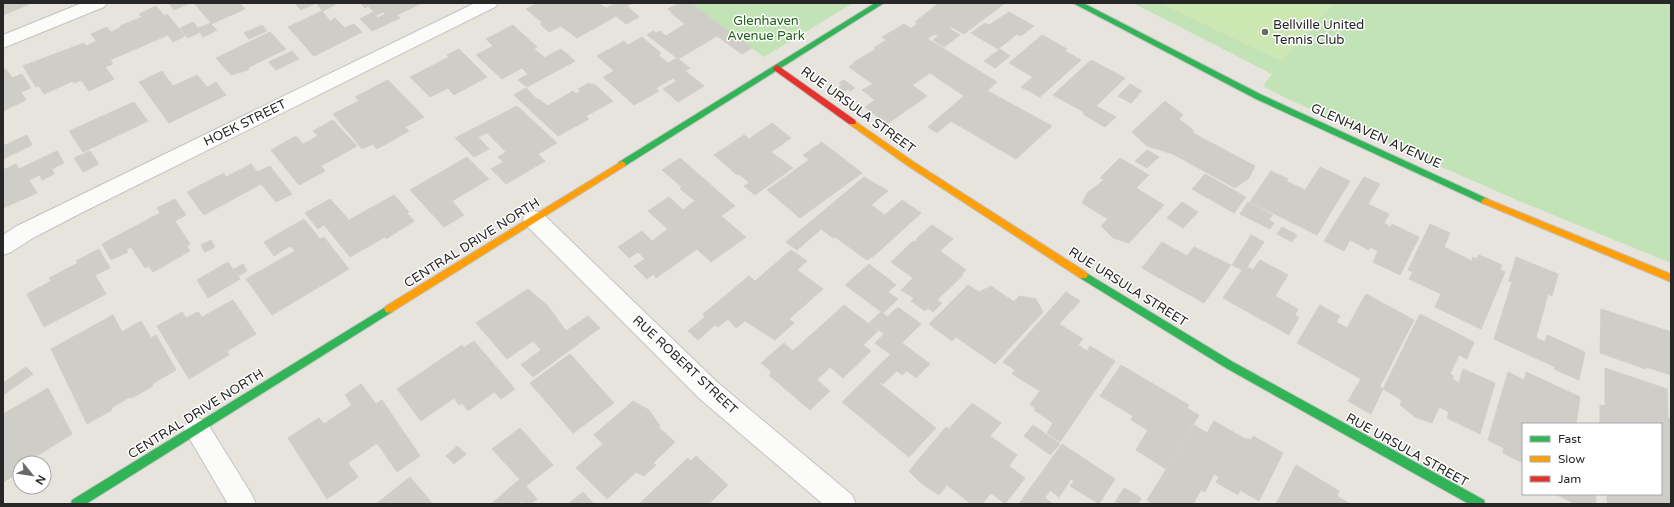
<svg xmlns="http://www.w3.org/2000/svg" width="1674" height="507" viewBox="0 0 1674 507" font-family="'Varela Round',sans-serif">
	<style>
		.green { fill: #c2e3b5 }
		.pitch { fill: #cde7b3 }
		.building { fill: #cfcdc8; stroke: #d1cfc9 }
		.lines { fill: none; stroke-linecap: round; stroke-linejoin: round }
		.street-casing { stroke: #c3c3c3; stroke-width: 2 }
		.fast-casing { stroke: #c3c3c3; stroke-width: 2 }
		.slow-casing { stroke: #c3c3c3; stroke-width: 2 }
		.jam-casing { stroke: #c3c3c3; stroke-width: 2 }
		.street { fill: #fbfbfa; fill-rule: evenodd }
		.fast { fill: #30b455; fill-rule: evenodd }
		.slow { fill: #ff9f0a; fill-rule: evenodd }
		.jam { fill: #e5322d; fill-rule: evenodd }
		.poi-dot { fill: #6a6967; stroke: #fff; stroke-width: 1.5 }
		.labels { text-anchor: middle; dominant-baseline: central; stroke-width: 3; stroke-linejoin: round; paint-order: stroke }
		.park-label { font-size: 13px; fill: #206319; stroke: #fff }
		.poi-label { font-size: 13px; fill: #272727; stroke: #fff; text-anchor: start }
		.street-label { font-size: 13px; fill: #272727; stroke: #fff }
	</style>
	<rect width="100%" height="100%" fill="#e6e4dd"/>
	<!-- green -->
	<g class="green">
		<path d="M690 3H853L764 57Z"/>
		<path d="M1133 3H1161L1282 61 1334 3H1671V263L1519 201 1290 100 1263 86 1272 74Z"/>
	</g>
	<!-- pitch -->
	<path class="pitch" d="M1161 3H1334L1282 61Z"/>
	<!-- building -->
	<g class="building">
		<path d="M3 3H32L3 15Z"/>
		<path d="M169 3H190L174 10Z"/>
		<path d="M194 3H240L245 9 211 24 217 30 203 37 200 32 188 38 180 28 193 22 198 28 211 23Z"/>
		<path d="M299 3H333L335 5 323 11 316 3 301 10 296 5Z"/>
		<path d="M360 3H422L397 15 400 18 372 31 360 19 373 12 378 18 385 14 383 12 377 15 368 6 365 8Z"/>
		<path d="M538 3H599L616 16 577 38 561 26 549 32 540 24 543 23 526 9Z"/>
		<path d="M616 3 624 9 628 7 639 17 626 24 606 8Z"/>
		<path d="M617 3H633L623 8Z"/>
		<path d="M680 3H690L752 48 742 54 717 36 678 59 690 68 685 71 672 61 677 58 647 35 653 31 656 33 660 31 666 36 685 24 671 13H673L668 9Z"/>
		<path d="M939 3H1005L964 34 952 27 949 28 960 35 944 47 933 40 938 36 935 34 927 39 911 28 918 24 915 22Z"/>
		<path d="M156 6 164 16 167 14 185 36 173 42 168 35 110 60 91 34 107 27 111 32 121 27 120 26 142 17 139 14Z"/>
		<path d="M322 11 330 21 335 18 345 28 354 24 362 32 314 56 288 27Z"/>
		<path d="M1009 12 1034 26 1021 36 1017 34 998 49 971 33 985 23 989 25Z"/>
		<path d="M904 24 997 82 937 133 928 127 964 96 930 73 912 85 927 96 887 124 865 107 875 100 862 90 873 84 849 67 856 61 876 49 874 48 886 40 882 37Z"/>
		<path d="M262 25 267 31 249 39 244 33Z"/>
		<path d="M513 25 537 47 534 49 544 57 538 61 561 49 575 61 527 87 518 80 528 74 522 68 502 79 476 55 493 46 486 39Z"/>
		<path d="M270 32 286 49 249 67 248 70 231 75 216 58Z"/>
		<path d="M1042 35 1067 49 1065 51 1081 60 1040 97 1021 87 1033 77 1009 63Z"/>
		<path d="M642 37 661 53 658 55 668 63 672 61 704 86 678 102 663 89 677 81 673 78 656 88 659 91 634 105 603 77 614 71 597 56 624 41 628 45Z"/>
		<path d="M97 41 113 64 105 67 114 79 89 91 81 80 74 83 73 81 44 94 39 86 36 87 23 66 84 43 86 46Z"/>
		<path d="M459 49 487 77 454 95 448 88 430 97 410 77 449 57 447 55Z"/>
		<path d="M1000 49 1010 56 995 68 984 61Z"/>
		<path d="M292 51 299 59 276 70 269 62Z"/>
		<path d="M1091 60 1125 78 1096 106 1116 117 1105 127 1083 114 1084 112 1053 95Z"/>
		<path d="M6 69 12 78 22 74 31 88 21 92 26 100 3 111V70Z"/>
		<path d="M162 71 173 86 197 75 207 87 216 82 226 95 169 123 139 82Z"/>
		<path d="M388 80 424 117 405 127 409 131 377 149 373 144 362 149 333 114 359 101 355 97Z"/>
		<path d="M844 80 855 88 850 91 848 89 844 91 839 87 842 85 839 83Z"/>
		<path d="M589 83 592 85 594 84 613 101 586 116 589 119 558 136 514 95 526 88 538 100 539 99 547 106 573 91 576 94 580 91 578 89Z"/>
		<path d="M1130 84 1142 91 1131 103 1118 96Z"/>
		<path d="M986 90 1052 126 1016 159 951 121Z"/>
		<path d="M1165 101 1183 115 1179 119 1194 131 1193 133 1255 166 1249 178 1235 188 1173 154 1147 146 1132 132Z"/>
		<path d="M134 102 148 121 83 152 69 131Z"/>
		<path d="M517 106 557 143 538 154 545 161 506 184 491 169 503 162 498 157 506 152 487 133 478 137 489 149 474 157 455 138Z"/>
		<path d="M333 120 357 146 321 166 325 171 299 185 271 150 296 136 303 144 318 136 313 131Z"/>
		<path d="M772 123 791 138 771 152 782 160 750 183 739 174 737 175 714 155 744 135 749 139Z"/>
		<path d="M27 135 32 145 3 159V146Z"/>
		<path d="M822 142 862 173 800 218 767 190 809 160 803 155Z"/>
		<path d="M1147 150 1159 157 1147 168 1135 161Z"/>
		<path d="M57 151 64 163 52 169 54 174 42 180 40 175 29 180 37 193 3 208V170L16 164 19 169Z"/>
		<path d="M90 151 99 164 83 172 74 158Z"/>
		<path d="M467 157 489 179 452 201 464 215 444 227 410 190Z"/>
		<path d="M680 158 735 206 721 216 746 237 711 262 697 249 656 278 653 274 647 279 634 266 645 259 638 252 629 258 618 247 642 231 652 241 668 229 648 211 669 197 683 210 695 201 680 189 682 187 662 170Z"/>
		<path d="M1120 158 1149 175 1136 188 1164 205 1129 243 1113 238 1101 226 1108 219 1082 203 1087 193 1104 180 1100 178Z"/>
		<path d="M782 160 793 168 755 195 744 186Z"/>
		<path d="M251 164 257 172 270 166 292 194 276 202 261 184 204 215 187 192 224 173 226 177Z"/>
		<path d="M1320 167 1350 181 1317 235 1250 202 1271 171 1288 179 1286 181 1305 190Z"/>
		<path d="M1205 174 1246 197 1234 213 1192 189Z"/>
		<path d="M864 177 888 191 871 205 885 215 902 200 921 213 875 255 867 260 835 237 833 238 821 229 797 250 786 242Z"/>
		<path d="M1364 177 1380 184 1368 204 1389 214 1384 223 1391 227 1392 224 1419 237 1400 275 1373 262 1378 251 1370 247 1369 250 1350 240 1344 251 1324 241Z"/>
		<path d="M394 195 409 212 407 213 414 221 386 239 385 237 350 257 324 225 318 229 305 213 330 199 349 220Z"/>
		<path d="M175 199 186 215 175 221 190 244 187 246 190 251 153 272 149 266 145 268 131 247 126 250 128 252 111 260 102 244 160 213 157 208Z"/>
		<path d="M1182 202 1198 212 1183 228 1167 218Z"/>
		<path d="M1248 202 1273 215 1269 220 1274 223 1270 229 1240 214Z"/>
		<path d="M304 219 320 239 324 237 349 269 272 315 246 279 295 251 290 246 274 256 264 242Z"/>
		<path d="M1430 224 1450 233 1444 247 1472 261 1473 257 1477 259 1479 255 1502 265 1500 270 1505 272 1481 329 1435 307 1441 294 1409 279 1413 272 1408 270Z"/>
		<path d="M932 225 953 239 940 251 966 270 962 274 963 275 937 300 942 303 933 312 928 308 925 311 911 301 914 298 901 290 913 278 891 262 913 241 915 242 918 240 916 239Z"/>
		<path d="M1282 227 1297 235 1292 242 1277 234Z"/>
		<path d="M1251 235 1264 242 1247 267 1253 270 1260 260 1288 275 1275 296 1298 309 1295 315 1299 317 1289 335 1223 298 1242 270 1232 265Z"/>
		<path d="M211 240 215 247 205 252 201 245Z"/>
		<path d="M1162 242 1187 256 1194 247 1231 265 1204 303 1142 268Z"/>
		<path d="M99 249 110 268 95 275 106 294 44 327 27 294 51 281 49 278 78 263 76 261Z"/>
		<path d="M791 250 807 261 797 270 823 289 789 319 794 323 775 340 745 321 736 328 728 319 718 327 715 325 698 340 688 331 705 317 703 314 749 276 755 281Z"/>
		<path d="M1516 257 1558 274 1552 296 1548 294 1536 338 1545 342 1547 335 1585 352 1579 380 1554 369 1555 367 1494 339 1512 282 1509 281Z"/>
		<path d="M228 262 240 279 208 298 197 280Z"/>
		<path d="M243 264 247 271 238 276 234 269Z"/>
		<path d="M869 264 896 285 888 292 898 299 883 313 845 285Z"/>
		<path d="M968 285 979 292 991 286 1014 302 1019 296 1036 299 1043 312 995 364 956 337 952 341 929 324Z"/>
		<path d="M528 289 548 306 566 331 588 316 600 328 533 377 521 365 541 350 533 341 507 359 476 323Z"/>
		<path d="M1066 292 1080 301 1059 324 1083 339 1078 345 1087 351 1090 346 1115 361 1060 442 1047 433 1053 423 1034 410 1036 409 1030 404 1040 391 1012 374 1015 370 1003 362Z"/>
		<path d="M1366 294 1414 320 1380 386 1383 389 1371 414 1348 401 1361 379 1297 343 1320 305 1340 316 1336 322 1347 328Z"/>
		<path d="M233 300 256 334 227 351 229 355 189 379 157 326 182 312 186 318 198 312 202 317Z"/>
		<path d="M844 305 878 331 863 345 871 351 843 378 830 367 817 380 830 391 810 410 769 375 772 372 761 363 784 343 793 351Z"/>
		<path d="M898 307 921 324 911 334 887 317Z"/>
		<path d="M1601 309 1671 332V326V375L1646 367V369L1600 353Z"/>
		<path d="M881 312 911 334 890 354 875 343 884 334 869 323Z"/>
		<path d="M1420 314 1474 342 1467 359 1459 355 1450 374 1454 376 1452 379 1459 383 1463 369 1495 383 1480 434 1447 418 1449 412 1439 407 1432 423 1415 417 1400 405 1402 400 1383 389Z"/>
		<path d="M113 315 122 332 141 321 151 338 156 335 176 370 152 384 153 386 132 398 130 397 111 408 112 410 87 424 51 349Z"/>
		<path d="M474 341 515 389 501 399 494 392 468 411 462 403 459 405 454 398 421 421 397 389 462 345 464 348Z"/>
		<path d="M902 343 930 364 916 378 907 371 902 375 897 371 883 384 880 382 879 383 936 428 909 457 842 402Z"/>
		<path d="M570 354 614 403 573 433 530 383Z"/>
		<path d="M1121 365 1189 405 1187 408 1199 415 1166 469 1136 450 1148 430 1131 420 1133 416 1100 396Z"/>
		<path d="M26 367 33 374 3 395V383Z"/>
		<path d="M1605 368 1667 389 1668 418 1671 419V476L1661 472V424H1600V405L1605 406Z"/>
		<path d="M1508 372 1524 380 1526 372 1580 397 1576 424H1523V463L1503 453 1504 448 1488 440Z"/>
		<path d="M361 384 376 404 382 400 420 456 397 472 377 443 348 463 358 477 327 499 288 438 319 418 324 424 352 405 345 395Z"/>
		<path d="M48 388 72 434 25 463H20V472L3 482V414Z"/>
		<path d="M633 401 649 410 660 426 658 427 675 442 653 463 656 465 644 476 636 472 607 499 576 468 603 444 594 435Z"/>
		<path d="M972 403 1001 423 990 436 1017 455 1009 466 1025 478 1005 504 991 493 982 504H971L947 485 939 495 922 484 909 471 946 427 949 429Z"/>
		<path d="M1214 421 1247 440V438L1251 440 1253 436 1283 453 1259 501 1240 490 1238 495 1216 482 1219 477 1214 474 1205 492 1201 490 1193 504H1153L1147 500 1194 425 1207 433Z"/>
		<path d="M1033 425 1060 444 1050 455 1024 436Z"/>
		<path d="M520 428 553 465 526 486 492 449Z"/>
		<path d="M1062 444 1115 479 1099 504 1070 486 1074 481 1071 479 1059 497 1050 490 1045 498 1053 504H1019Z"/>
		<path d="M457 446 466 454 454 464 446 456Z"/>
		<path d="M696 456 728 485 709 504H639L688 458 691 461Z"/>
		<path d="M1296 465 1339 491 1337 496 1350 504H1276Z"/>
		<path d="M1661 472 1671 476V504L1607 503V494H1661Z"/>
		<path d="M410 477 433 504H376Z"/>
		<path d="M520 479 537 499 531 504H524L522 501 518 504H491Z"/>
		<path d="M1124 488 1141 498 1138 504H1114Z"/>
		<path d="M583 492 594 504H568Z"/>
		<path d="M1555 494H1596V504H1575Z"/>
	</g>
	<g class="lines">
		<defs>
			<g id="street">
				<path d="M82 3H107L104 7 3 48V35Z"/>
				<path d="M475 3H498L495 7 81 213 33 238 11 252 3 255V235L17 226Z"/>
				<path d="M534 211 542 213 718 383 852 495 856 504H823L700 399 526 225 523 219 526 213Z"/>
				<path d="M197 418 206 421 252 495 256 504H228L184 429 188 421Z"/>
			</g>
			<g id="fast">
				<path d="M875 3H884L625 166H619L618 164 619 162Z"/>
				<path d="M1073 3H1083L1262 95 1488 199 1489 201 1485 204 1482 203 1256 99Z"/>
				<path d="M1083 271 1233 362 1484 500 1485 504H1469L1226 368 1080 278 1078 275 1080 272Z"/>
				<path d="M389 305 392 306 394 309 392 312 86 504H71L72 500Z"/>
			</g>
			<g id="slow">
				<path d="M852 119 914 162 1086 272 1088 275 1086 278H1080L908 166 849 124 848 122Z"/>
				<path d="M622 161 626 164 625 166 392 312 389 313 386 312 384 309 386 306Z"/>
				<path d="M1485 198 1671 274V282L1482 203 1481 201Z"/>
			</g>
			<path id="jam" d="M777 65 855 120 856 122 855 124H849L774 70 773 68Z"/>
		</defs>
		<!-- street casing -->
		<use href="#street" class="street-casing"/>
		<!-- fast casing -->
		<use href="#fast" class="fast-casing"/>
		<!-- slow casing -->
		<use href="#slow" class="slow-casing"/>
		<!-- jam casing -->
		<use href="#jam" class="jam-casing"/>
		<!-- street -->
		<use href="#street" class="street"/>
		<!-- fast -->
		<use href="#fast" class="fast"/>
		<!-- slow -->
		<use href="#slow" class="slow"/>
		<!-- jam -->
		<use href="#jam" class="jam"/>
	</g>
	<!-- markers -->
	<circle class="poi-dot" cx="1265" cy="32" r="4"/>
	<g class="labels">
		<!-- park labels -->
		<g class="park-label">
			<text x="766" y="21">Glenhaven<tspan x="766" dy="15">Avenue Park</tspan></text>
		</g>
		<!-- poi labels -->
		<g class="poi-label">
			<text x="1273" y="25">Bellville United<tspan x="1273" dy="15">Tennis Club</tspan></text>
		</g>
		<!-- street labels -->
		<g class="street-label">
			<text transform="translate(858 110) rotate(36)">RUE URSULA STREET</text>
			<text transform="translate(245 123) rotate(-26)">HOEK STREET</text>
			<text transform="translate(1376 136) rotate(24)">GLENHAVEN AVENUE</text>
			<text transform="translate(472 243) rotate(-32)">CENTRAL DRIVE NORTH</text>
			<text transform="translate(1128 287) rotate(32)">RUE URSULA STREET</text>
			<text transform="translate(685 365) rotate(43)">RUE ROBERT STREET</text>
			<text transform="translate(196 414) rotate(-32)">CENTRAL DRIVE NORTH</text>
			<text transform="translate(1407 450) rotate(29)">RUE URSULA STREET</text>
		</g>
	</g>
	<!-- border -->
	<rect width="1674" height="507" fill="none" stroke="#272727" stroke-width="8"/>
	<!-- legend -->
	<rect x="1522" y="423" width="140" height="72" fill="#ffffff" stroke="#a9a9a9"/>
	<rect x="1530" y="436" width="20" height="6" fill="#30b455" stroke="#a9a9a9"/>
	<text x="1558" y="443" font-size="12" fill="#272727">Fast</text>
	<rect x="1530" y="456" width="20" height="6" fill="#ff9f0a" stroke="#a9a9a9"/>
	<text x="1558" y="463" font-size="12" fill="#272727">Slow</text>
	<rect x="1530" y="476" width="20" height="6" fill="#e5322d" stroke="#a9a9a9"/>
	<text x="1558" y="483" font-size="12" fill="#272727">Jam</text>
	<!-- north arrow -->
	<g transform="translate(32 475) rotate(120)"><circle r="19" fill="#ffffff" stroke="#a9a9a9"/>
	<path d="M0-3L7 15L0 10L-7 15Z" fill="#6a6967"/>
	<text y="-6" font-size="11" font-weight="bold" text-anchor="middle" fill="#272727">N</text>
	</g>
</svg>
